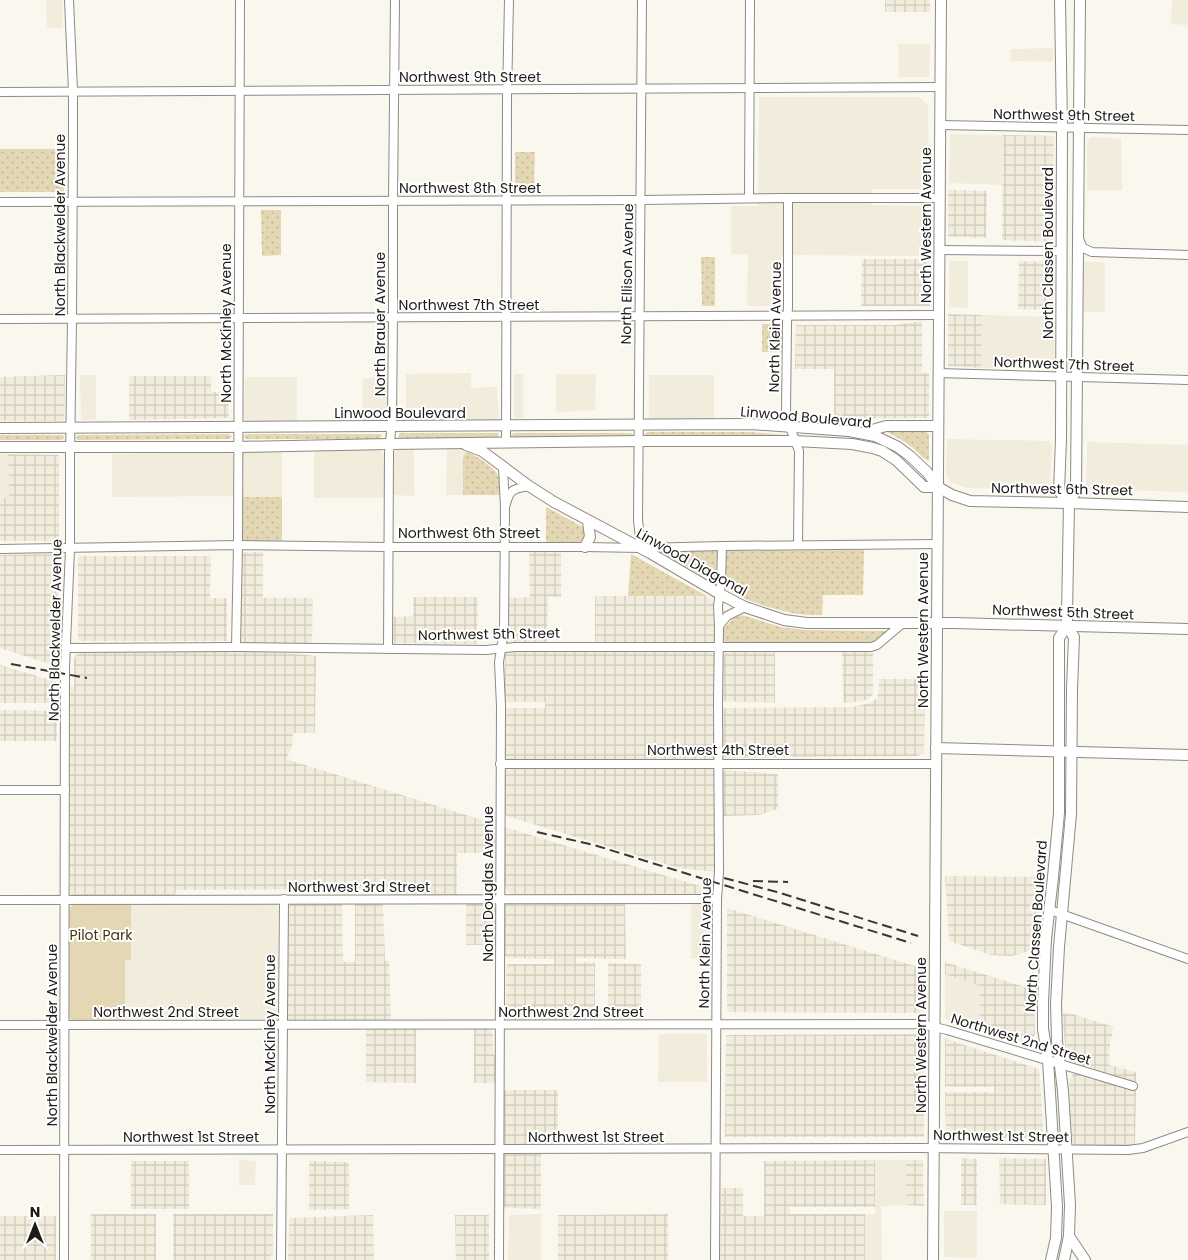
<svg xmlns="http://www.w3.org/2000/svg" width="1188" height="1260" viewBox="0 0 1188 1260" font-family="Poppins,sans-serif">
	<style>
		.built { fill: #f1ecdc }
		.industrial { fill: url(#industrial-grid) }
		.grass { fill: url(#grass-dots) }
		.park { fill: #e4d7b3 }
		.lines { fill: none; stroke-linecap: round; stroke-linejoin: round }
		.minor-casing { stroke: #8d8b83; stroke-width: 10 }
		.major-casing { stroke: #8d8b83; stroke-width: 12 }
		.minor { stroke: #fff; stroke-width: 8 }
		.major { stroke: #fff; stroke-width: 10 }
		.rail { stroke: #393734; stroke-width: 2; stroke-dasharray: 10 5; stroke-linecap: butt }
		.labels { text-anchor: middle; dominant-baseline: central; stroke-width: 4; stroke-linejoin: round; paint-order: stroke }
		.street-label { font-size: 14px; fill: #1c1b18; stroke: #fff }
		.park-label { font-size: 14px; fill: #423611; stroke: #fff }
	</style>
	<defs>
		<pattern id="industrial-grid" width="8" height="8" patternUnits="userSpaceOnUse" patternTransform="scale(1.25)"><rect width="8" height="8" fill="#f1ecdc"/><path d="M0 4h8M4 0v8" fill="none" stroke="#cecabc"/></pattern>
		<pattern id="grass-dots" width="8" height="8" patternUnits="userSpaceOnUse" patternTransform="scale(1.25)"><rect width="8" height="8" fill="#e4d7b3"/><path d="M2 2h.1M6 6h.1" fill="none" stroke="#c3b899" stroke-width="1.8" stroke-linecap="round"/></pattern>
	</defs>
	<rect width="100%" height="100%" fill="#faf7ee"/>
	<!-- built -->
	<g class="built">
		<path d="M46 0H62L63 28H47Z"/>
		<path d="M1172 0H1188V25L1171 24Z"/>
		<path d="M898 44H930L929 77H899Z"/>
		<path d="M1053 48V62L1011 61V49Z"/>
		<path d="M759 97H919L928 105 929 189H872L871 205 929 206 930 256 781 255V306H747L748 255 731 254V206H758Z"/>
		<path d="M950 134 1003 135 1002 185 949 183Z"/>
		<path d="M1091 137 1121 139 1122 190H1087V143Z"/>
		<path d="M949 261H968V308L949 307Z"/>
		<rect x="1083" y="262" width="22" height="50"/>
		<path d="M982 315 1055 317 1054 368H981Z"/>
		<path d="M471 373V388L497 387 499 421 406 420V374Z"/>
		<rect x="514" y="374" width="9" height="44"/>
		<path d="M556 374H596L595 410 556 412Z"/>
		<path d="M80 375H96V420H81Z"/>
		<rect x="649" y="375" width="65" height="44"/>
		<path d="M245 377H297V422L249 423 244 418Z"/>
		<path d="M363 378H388L387 412 380 421H362Z"/>
		<path d="M947 439 1049 441 1052 447 1050 487 1049 490 967 488 953 483 948 479 946 474Z"/>
		<path d="M1087 442 1188 445V492L1086 489Z"/>
		<path d="M376 449 380 451 383 454 384 458V498H314V450Z"/>
		<path d="M400 449H414V496L392 495 393 459 394 454 397 450Z"/>
		<path d="M447 449H462L467 451 463 457V495H446Z"/>
		<path d="M282 450V497H242V456L244 452 247 451Z"/>
		<path d="M229 452 233 457V496L112 497V454Z"/>
		<path d="M0 454H8L9 498H0Z"/>
		<path d="M691 903H706L712 906 713 910V956L710 958 691 959Z"/>
		<path d="M131 904H276L278 908 277 1019 125 1020V960L131 959Z"/>
		<path d="M945 974 980 986 979 1030 945 1019Z"/>
		<path d="M659 1034H707V1082H658Z"/>
		<path d="M239 1160 256 1161 255 1185H239Z"/>
		<path d="M875 1160H906V1205L881 1206 882 1260H865V1214H875Z"/>
		<path d="M944 1211H977V1258L944 1257Z"/>
		<path d="M541 1214V1260H508L509 1215Z"/>
	</g>
	<!-- industrial -->
	<g class="industrial">
		<rect x="885" y="0" width="45" height="12"/>
		<path d="M1003 135 1054 136 1053 242 1002 240Z"/>
		<path d="M948 190 987 191 986 238 948 237Z"/>
		<path d="M862 259H929L930 306H861Z"/>
		<path d="M1019 261 1053 262V310L1018 309Z"/>
		<path d="M948 314 982 315 981 368 948 366Z"/>
		<path d="M922 321V373H929V416L927 418 834 419V369H795L796 325H895Z"/>
		<path d="M65 375 64 421H0V377Z"/>
		<path d="M129 376H211V392H228L229 418 129 420Z"/>
		<path d="M8 454 59 455V541H0V498L9 497Z"/>
		<path d="M561 550V597H548L547 644H513L510 642 508 639 509 598 530 597 529 551Z"/>
		<path d="M246 552H263V598H313L312 644H247L241 640 240 637 241 557 242 554Z"/>
		<path d="M53 554 57 556 59 667 0 648V555Z"/>
		<path d="M78 556H211L210 598H227V641H78Z"/>
		<path d="M595 596H707L711 599 714 605 716 612V638L714 643 661 651H709L713 653 715 658H723L725 653 729 650H775V703L715 701 714 872 679 868 506 816 505 813V708H545V702H505V653L509 650H595Z"/>
		<path d="M413 597H478L477 644 394 643 392 640V617L413 616Z"/>
		<path d="M842 650H873V693L871 697 867 700 858 702 843 703Z"/>
		<path d="M81 652H274L316 656 315 733H293L292 747 286 759 495 824V853H457V895H392L381 889 176 890 175 896 73 895 71 894 70 890 69 717 71 714 55 700 50 703H0V665L74 687V659L76 655Z"/>
		<path d="M879 679H925L924 753 917 756 726 758 723 756V709L725 708 851 707 862 705 870 703 877 698 879 689Z"/>
		<path d="M0 710 57 711V741H0Z"/>
		<path d="M725 770 778 774V809L760 815 723 816V774Z"/>
		<path d="M504 827 713 890 708 894 515 895 511 894 507 891 505 885Z"/>
		<path d="M945 876 1043 877 1037 948 1020 954 1011 956 991 955 949 941Z"/>
		<path d="M383 903 385 961H389L391 1020H287L288 907 289 905 292 904H342L343 962H355V904Z"/>
		<path d="M466 903H625L626 959 576 958 577 963 595 962V1020H513L510 1018 506 1013V967L508 964H554V959L508 958 504 955V945H466Z"/>
		<path d="M727 908 924 969V1013L727 1012Z"/>
		<path d="M945 962 1034 990 1035 1035 1027 1043 979 1030 980 986 945 974Z"/>
		<path d="M608 963 641 964V1020H608Z"/>
		<path d="M1069 1013 1114 1027 1110 1042 1109 1065 1136 1072V1082L1074 1063 1069 1060 1066 1053 1062 1014Z"/>
		<path d="M474 1028 487 1029 491 1031 493 1035V1054L495 1056V1082L492 1083H474Z"/>
		<path d="M366 1029H416V1083L366 1082Z"/>
		<path d="M924 1034V1137H725L726 1035Z"/>
		<path d="M945 1038 961 1044 1039 1069 1044 1138H946L945 1092H994V1087H945Z"/>
		<path d="M1077 1073 1136 1091 1135 1145H1077L1073 1143 1071 1139 1069 1079 1073 1074Z"/>
		<path d="M506 1090H558V1153L541 1154V1209L507 1208 504 1207 503 1205V1092Z"/>
		<path d="M961 1158 977 1159V1205H961Z"/>
		<path d="M999 1158 1046 1159V1205L1000 1204Z"/>
		<path d="M875 1160V1207H790V1214H865V1260H720L721 1188H743V1216H764V1161Z"/>
		<path d="M906 1160H923L924 1206 906 1205Z"/>
		<rect x="131" y="1161" width="58" height="48"/>
		<path d="M309 1161 349 1162V1209L309 1210Z"/>
		<rect x="91" y="1214" width="65" height="46"/>
		<path d="M173 1214H273V1255H271V1260H173Z"/>
		<path d="M668 1214V1260H558V1215Z"/>
		<path d="M373 1215 374 1260H288L289 1218Z"/>
		<path d="M455 1215H489V1260H456Z"/>
		<rect x="0" y="1216" width="56" height="44"/>
	</g>
	<!-- grass -->
	<g class="grass">
		<path d="M0 149H65L64 192H0Z"/>
		<path d="M515 152H535L534 190H515Z"/>
		<path d="M261 210H281V255L262 256Z"/>
		<path d="M701 257H715V306H702Z"/>
		<rect x="762" y="324" width="20" height="28"/>
		<path d="M885 431H926L929 434V461C923 459 918 452 913 448 904 441 895 436 885 431Z"/>
		<path d="M647 432H750L785 435V437L645 436V434Z"/>
		<path d="M400 433H498L499 436 497 438 400 439 398 437Z"/>
		<path d="M514 433H631L633 435V436L512 438 511 435Z"/>
		<path d="M229 434 232 437 229 439 78 440 76 438 78 435Z"/>
		<path d="M246 434H381L382 436 379 439H246L243 437Z"/>
		<path d="M0 435H62L64 436V438L62 440H0Z"/>
		<path d="M467 451C477 457 496 467 499 478 501 483 500 489 501 495H463V457Z"/>
		<path d="M242 497H282V544L241 542Z"/>
		<path d="M546 508H548L583 527 587 533 583 541 579 542H546Z"/>
		<path d="M663 550H716L717 553 716 574 718 580V584L662 553Z"/>
		<path d="M864 550 863 595H823L822 615C814 615 806 615 799 614 785 612 732 599 727 586 724 578 726 560 726 551Z"/>
		<path d="M631 554 707 596H628Z"/>
		<path d="M742 615 781 627 806 630 887 631 877 642 872 643H725L724 641V628L734 618Z"/>
	</g>
	<!-- park -->
	<path class="park" d="M77 904H131V960H125V1020H72L69 1018V911L71 906Z"/>
	<g class="lines">
		<defs>
			<g id="minor">
				<path d="M0 92 940 87"/>
				<path d="M940 125 1188 130"/>
				<path d="M749 198 750 0"/>
				<path d="M788 198V307L787 323 786 412 790 427 799 451 798 545"/>
				<path d="M0 202 641 200 788 198H939"/>
				<path d="M1079 239 1083 248 1092 252 1188 255"/>
				<path d="M939 250 1062 251"/>
				<path d="M0 319 939 315"/>
				<path d="M938 373 1188 380"/>
				<path d="M506 443 507 98 509 0"/>
				<path d="M506 504C510 488 515 489 529 486"/>
				<path d="M641 548 638 520 642 0"/>
				<path d="M0 549 238 545 388 547H585L641 548 722 546 938 544"/>
				<path d="M719 626 727 616 745 607"/>
				<path d="M236 647 238 545 240 0"/>
				<path d="M67 648 236 647 486 650 515 647H871L877 645 903 623"/>
				<path d="M388 649 389 453 392 420 393 317V201L395 0"/>
				<path d="M500 764H936"/>
				<path d="M0 790H65"/>
				<path d="M0 900 717 899"/>
				<path d="M1050 910 1188 959"/>
				<path d="M0 1025 922 1024 947 1030 1133 1086"/>
				<path d="M0 1150 920 1148 1128 1150 1143 1148 1188 1132"/>
				<path d="M64 1260 65 667 70 549V457L72 319 73 146V91L69 0"/>
				<path d="M281 1260 284 899"/>
				<path d="M499 1260 501 706 499 662 504 631 505 508 503 467"/>
				<path d="M715 1260 717 899 719 872 718 704 719 626 718 606 721 584 722 546"/>
			</g>
			<g id="major">
				<path d="M1060 0 1062 127 1061 439 1059 491 1069 503"/>
				<path d="M0 428 750 424 849 431 875 436 898 447 910 456 927 472 938 487 952 495 970 501 1069 503 1188 507"/>
				<path d="M865 432 886 426H938"/>
				<path d="M466 445 482 451 529 486 554 502 650 553 720 594 745 607 784 620 807 623H954L1188 629"/>
				<path d="M0 447H237L389 444 639 441H795L852 444 873 448 882 451 896 460 924 487H938"/>
				<path d="M585 547 590 537 588 521"/>
				<path d="M936 748 1188 755"/>
				<path d="M1069 1236 1085 1260"/>
				<path d="M933 1260 941 0"/>
				<path d="M1051 1260 1056 1238 1057 1207 1048 1060 1043 1029V1002L1046 939 1053 877 1059 813V638L1067 626"/>
				<path d="M1064 1260 1069 1236 1070 1205 1063 1091 1057 1041 1056 1004 1059 947 1071 814 1072 689 1074 637 1067 626V615L1069 503 1076 491 1080 0"/>
			</g>
		</defs>
		<!-- minor casing -->
		<use href="#minor" class="minor-casing"/>
		<!-- major casing -->
		<use href="#major" class="major-casing"/>
		<!-- minor -->
		<use href="#minor" class="minor"/>
		<!-- major -->
		<use href="#major" class="major"/>
		<!-- rail -->
		<g class="rail">
			<path d="M11 664 87 678"/>
			<path d="M537 832 594 845 911 943"/>
			<path d="M724 878 777 892 918 936"/>
			<path d="M753 881 788 882"/>
		</g>
	</g>
	<g class="labels">
		<!-- street labels -->
		<g class="street-label">
			<text x="470" y="77">Northwest 9th Street</text>
			<text transform="translate(1064 115) rotate(1)">Northwest 9th Street</text>
			<text x="470" y="188">Northwest 8th Street</text>
			<text transform="translate(60 225) rotate(-90)">North Blackwelder Avenue</text>
			<text transform="translate(926 225) rotate(-90)">North Western Avenue</text>
			<text transform="translate(1048 253) rotate(-90)">North Classen Boulevard</text>
			<text transform="translate(627 274) rotate(-89)">North Ellison Avenue</text>
			<text x="469" y="305">Northwest 7th Street</text>
			<text transform="translate(226 323) rotate(-90)">North McKinley Avenue</text>
			<text transform="translate(380 324) rotate(-90)">North Brauer Avenue</text>
			<text transform="translate(775 327) rotate(-89)">North Klein Avenue</text>
			<text transform="translate(1064 364) rotate(2)">Northwest 7th Street</text>
			<text x="400" y="413">Linwood Boulevard</text>
			<text transform="translate(806 417) rotate(5)">Linwood Boulevard</text>
			<text transform="translate(1062 489) rotate(1)">Northwest 6th Street</text>
			<text x="469" y="533">Northwest 6th Street</text>
			<text transform="translate(692 562) rotate(29)">Linwood Diagonal</text>
			<text transform="translate(1063 612) rotate(2)">Northwest 5th Street</text>
			<text transform="translate(55 630) rotate(-89)">North Blackwelder Avenue</text>
			<text transform="translate(923 630) rotate(-90)">North Western Avenue</text>
			<text transform="translate(489 634) rotate(-1)">Northwest 5th Street</text>
			<text x="718" y="750">Northwest 4th Street</text>
			<text transform="translate(488 884) rotate(-90)">North Douglas Avenue</text>
			<text x="359" y="887">Northwest 3rd Street</text>
			<text transform="translate(1036 926) rotate(-86)">North Classen Boulevard</text>
			<text transform="translate(705 943) rotate(-89)">North Klein Avenue</text>
			<text x="166" y="1012">Northwest 2nd Street</text>
			<text x="571" y="1012">Northwest 2nd Street</text>
			<text transform="translate(270 1034) rotate(-90)">North McKinley Avenue</text>
			<text transform="translate(52 1035) rotate(-90)">North Blackwelder Avenue</text>
			<text transform="translate(921 1035) rotate(-90)">North Western Avenue</text>
			<text transform="translate(1021 1039) rotate(17)">Northwest 2nd Street</text>
			<text transform="translate(1001 1136) rotate(1)">Northwest 1st Street</text>
			<text x="191" y="1137">Northwest 1st Street</text>
			<text x="596" y="1137">Northwest 1st Street</text>
		</g>
		<!-- park labels -->
		<g class="park-label">
			<text x="101" y="935">Pilot Park</text>
		</g>
	</g>
	<!-- north arrow -->
	<g transform="translate(35 1225)" stroke="#ffffff" stroke-width="4" paint-order="stroke">
	<path d="M0-4L9 19L0 12L-9 19Z" fill="#1c1b18"/>
	<text y="-8" font-size="14" font-weight="bold" text-anchor="middle" fill="#1c1b18">N</text>
	</g>
</svg>
